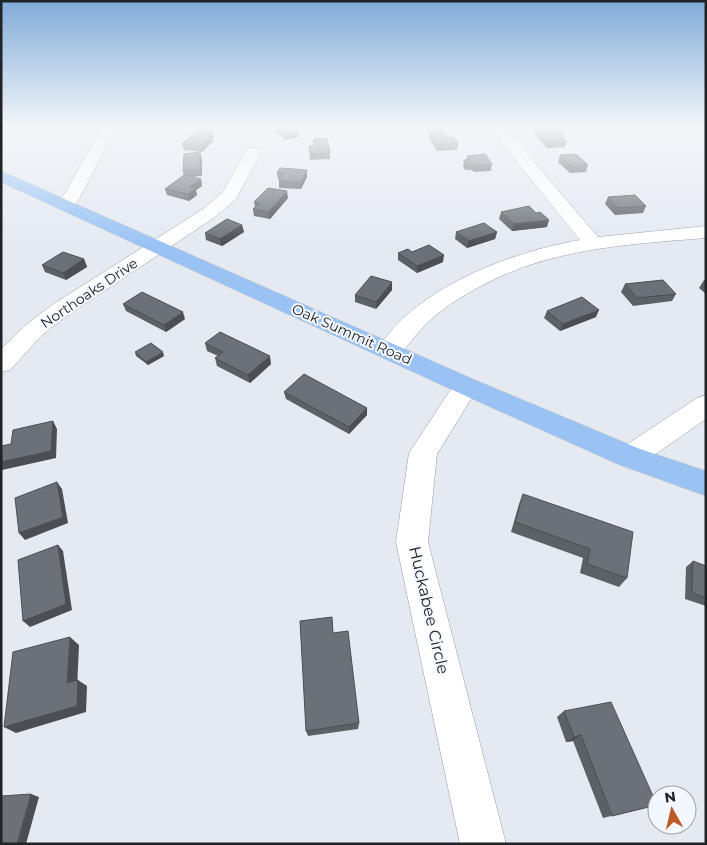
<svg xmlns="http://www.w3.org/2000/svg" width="707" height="845" viewBox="0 0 707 845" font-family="Montserrat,sans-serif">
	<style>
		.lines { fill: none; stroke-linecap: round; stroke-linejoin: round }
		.minor-casing { stroke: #969ca3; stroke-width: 1 }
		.major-casing { stroke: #c5c6c7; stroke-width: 1 }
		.minor { fill: #fff; fill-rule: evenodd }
		.major { fill: #9ac3f4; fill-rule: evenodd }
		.wall { fill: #5c6166 }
		.shaded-wall { fill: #4b4f53 }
		.building { fill: #6b7177; stroke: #4b4f53 }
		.labels { text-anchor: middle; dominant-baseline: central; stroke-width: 4; stroke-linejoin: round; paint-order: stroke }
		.street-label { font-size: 14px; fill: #212326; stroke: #f3f8fe }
		.near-street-label { font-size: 16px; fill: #212326; stroke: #f3f8fe }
	</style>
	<rect width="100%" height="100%" fill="#e5eaf2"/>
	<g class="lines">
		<defs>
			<g id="minor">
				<path d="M103 126H117L78 201C72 208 69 210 60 208L57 204 64 195Z"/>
				<path d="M488 126H503L598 237 706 226V238C630 244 552 248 483 285 462 296 441 309 424 326 415 335 408 347 398 355 393 359 387 357 380 356L377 350C416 287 511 252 580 240Z"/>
				<path d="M253 147 258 149 261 152 236 199 215 217 68 315 43 334 10 370 1 372V349L27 324 52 305 203 209 223 192 245 152 248 149Z"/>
				<path d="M466 377 475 380 479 386 437 454 428 542 506 844H460L396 542 409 453 457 380Z"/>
				<path d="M706 395V419L640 465 630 469 620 465 615 457 620 449 697 398Z"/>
			</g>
			<path id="major" d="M1 171 475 380 640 449 706 471V496L620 465 457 392 1 182Z"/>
		</defs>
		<!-- minor casing -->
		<use href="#minor" class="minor-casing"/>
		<!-- major casing -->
		<use href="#major" class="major-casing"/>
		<!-- minor -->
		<use href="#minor" class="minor"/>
		<!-- major -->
		<use href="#major" class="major"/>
	</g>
	<!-- wall -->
	<g class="wall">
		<path d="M274 126H293L299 137 285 140 274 131Z"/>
		<path d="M424 126H443L442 130 447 137 458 143 457 150 437 151 428 137 429 131H427Z"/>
		<path d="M536 128 565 131 563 137 567 141 565 147 547 148 534 134Z"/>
		<path d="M214 136 213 138V141L202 152 184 150 182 144Z"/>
		<path d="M313 139 330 153V159L310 160 309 146H314Z"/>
		<path d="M200 152 202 159V176L192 177 201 179 202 186 196 190 197 195 189 201 167 195 165 189 184 176 183 171Z"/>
		<path d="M560 155 588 165 586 172 570 173 558 162Z"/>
		<path d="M467 156 492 164 491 171 474 172 472 170H465L463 166 464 160 467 159Z"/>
		<path d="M280 168 307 177 301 189 279 188V181L280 179H278L277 173Z"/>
		<path d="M608 197 646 206 643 213 615 215 605 204Z"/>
		<path d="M288 198 270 219 254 216 253 209 255 207 254 202Z"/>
		<path d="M501 212 536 213 547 227 512 231 499 219Z"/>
		<path d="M242 225 244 232 222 246 206 240 205 233Z"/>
		<path d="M456 232H497L495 239 467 248 455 239Z"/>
		<path d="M412 252 443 262 417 273 398 260V253Z"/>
		<path d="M84 259 87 267 66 280 45 272 42 265Z"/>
		<path d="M704 280H706V294L699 288Z"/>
		<path d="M625 284 676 294 672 301 633 306 621 292Z"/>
		<path d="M392 290 376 309 355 302V295Z"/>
		<path d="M123 304 185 319 166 332 126 311Z"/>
		<path d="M547 311 596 317 560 331 544 318Z"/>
		<path d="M205 343 271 364 250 383 217 366 215 358 218 356 207 351Z"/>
		<path d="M135 352 164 356 148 365 136 356Z"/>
		<path d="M284 392 367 408V415L349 434 286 399Z"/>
		<path d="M523 494 627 578 619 587 580 573 583 558 511 532 519 504Z"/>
		<path d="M693 561 706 566V606L685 599 686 567Z"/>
		<path d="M333 633 359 723 358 729 308 736 306 731Z"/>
		<path d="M564 711 657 805 603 818 573 741 566 742 557 717Z"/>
	</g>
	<!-- shaded-wall -->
	<g class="shaded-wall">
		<path d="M213 130 214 136 213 138V141L202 152 200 146 208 135Z"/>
		<path d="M299 131V137L285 140 284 134Z"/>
		<path d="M200 152 202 159V176L200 170Z"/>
		<path d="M307 170V177L301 189V183Z"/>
		<path d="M201 179 202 186 196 190 197 195 189 201 188 194 190 187Z"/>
		<path d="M287 191 288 198 270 219 269 212Z"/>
		<path d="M549 220 547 227 512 231 514 224Z"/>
		<path d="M242 225 244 232 222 246 220 239Z"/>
		<path d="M497 232 495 239 467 248 469 241Z"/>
		<path d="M444 255 443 262 417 273V266Z"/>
		<path d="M84 259 87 267 66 280 63 273Z"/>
		<path d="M392 282V290L376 309V302Z"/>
		<path d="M599 310 596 317 560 331 563 324Z"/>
		<path d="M183 312 185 319 166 332 164 325Z"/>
		<path d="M163 352 164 356 148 365 146 362Z"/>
		<path d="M270 356 271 364 250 383 248 375Z"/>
		<path d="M367 408V415L349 434V427Z"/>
		<path d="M53 421 57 429 56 458 2 470 1 469V462Z"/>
		<path d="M57 482 62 489 68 523 25 540 19 533Z"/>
		<path d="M58 545 63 551 72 610 30 627 23 621Z"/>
		<path d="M70 637 79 645 77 689 67 683Z"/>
		<path d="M78 680 87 686 86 712 16 733 4 727Z"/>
		<path d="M581 735 573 741 566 742 574 737Z"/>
		<path d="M31 794 39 797 26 844H17Z"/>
	</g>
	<!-- building -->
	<g class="building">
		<path d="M275 126H293L299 131 284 134Z"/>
		<path d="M560 127 565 131 558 132 567 141 548 142 536 128Z"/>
		<path d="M200 128 213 130 208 135H212L200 146 182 144Z"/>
		<path d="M442 130 447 137H453L458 143 438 145 429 131Z"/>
		<path d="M327 138 330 153 310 154 309 146H315L313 139Z"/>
		<path d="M200 152V170L183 171 184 154Z"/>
		<path d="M485 154 492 164 475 165 473 163H466L464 160 470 159 467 156Z"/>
		<path d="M576 154 588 165 572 167 560 155Z"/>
		<path d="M280 168 307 170 301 183 279 181 283 173H277Z"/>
		<path d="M184 175 201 179 190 187 195 188 188 194 165 189Z"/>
		<path d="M268 188 287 191 269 212 253 209 259 203 254 202Z"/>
		<path d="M635 195 646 206 618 208 608 197Z"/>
		<path d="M529 206 536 213 540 212 549 220 514 224 501 212Z"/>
		<path d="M227 219 242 225 220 239 205 233Z"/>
		<path d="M484 223 497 232 469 241 456 232Z"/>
		<path d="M429 245 444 255 417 266 398 253 408 249 412 252Z"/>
		<path d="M63 252 84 259 63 273 42 265Z"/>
		<path d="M371 276 392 282 376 302 355 295Z"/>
		<path d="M663 280 676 294 637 298 625 284Z"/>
		<path d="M142 292 183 312 164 325 123 304Z"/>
		<path d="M582 297 599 310 563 324 547 311Z"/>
		<path d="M220 332 270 356 248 375 215 358 223 352 205 343Z"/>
		<path d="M151 343 163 352 146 362 135 352Z"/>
		<path d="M304 374 367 408 349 427 284 392Z"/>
		<path d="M53 421 51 451 1 462V446L11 444 13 430Z"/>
		<path d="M57 482 63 517 19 533 15 498Z"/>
		<path d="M523 494 633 532 627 578 587 564 590 549 515 522Z"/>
		<path d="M58 545 66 604 23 621 18 560Z"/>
		<path d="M693 561 706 566V598L692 593Z"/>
		<path d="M332 617 333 633 348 631 359 723 306 731 300 621Z"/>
		<path d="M70 637 67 683 78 680 77 706 4 727 13 652Z"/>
		<path d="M611 702 657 805 612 816 581 735 574 737 564 711Z"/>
		<path d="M31 794 17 844H1V796Z"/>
	</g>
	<!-- sky -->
	<linearGradient id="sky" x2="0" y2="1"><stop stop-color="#80abd7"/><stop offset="0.52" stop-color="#f3f6f9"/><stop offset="1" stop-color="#f3f6f9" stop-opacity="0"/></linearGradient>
	<rect width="707" height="244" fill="url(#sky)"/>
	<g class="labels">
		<!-- street labels -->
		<g class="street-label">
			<text transform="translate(89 293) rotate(-34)">Northoaks Drive</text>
			<text transform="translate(352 334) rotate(24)">Oak Summit Road</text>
		</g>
		<!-- near-street labels -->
		<g class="near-street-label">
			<text transform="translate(429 610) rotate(77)">Huckabee Circle</text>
		</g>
	</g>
	<!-- border -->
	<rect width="707" height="845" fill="none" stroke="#212326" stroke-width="5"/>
	<!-- north arrow -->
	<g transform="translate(672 810) rotate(352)"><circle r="24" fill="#f3f8fe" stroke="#9fa3a8"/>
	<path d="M0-4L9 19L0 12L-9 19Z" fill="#bf5a28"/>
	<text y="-8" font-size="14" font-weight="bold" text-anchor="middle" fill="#212326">N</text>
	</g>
</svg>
